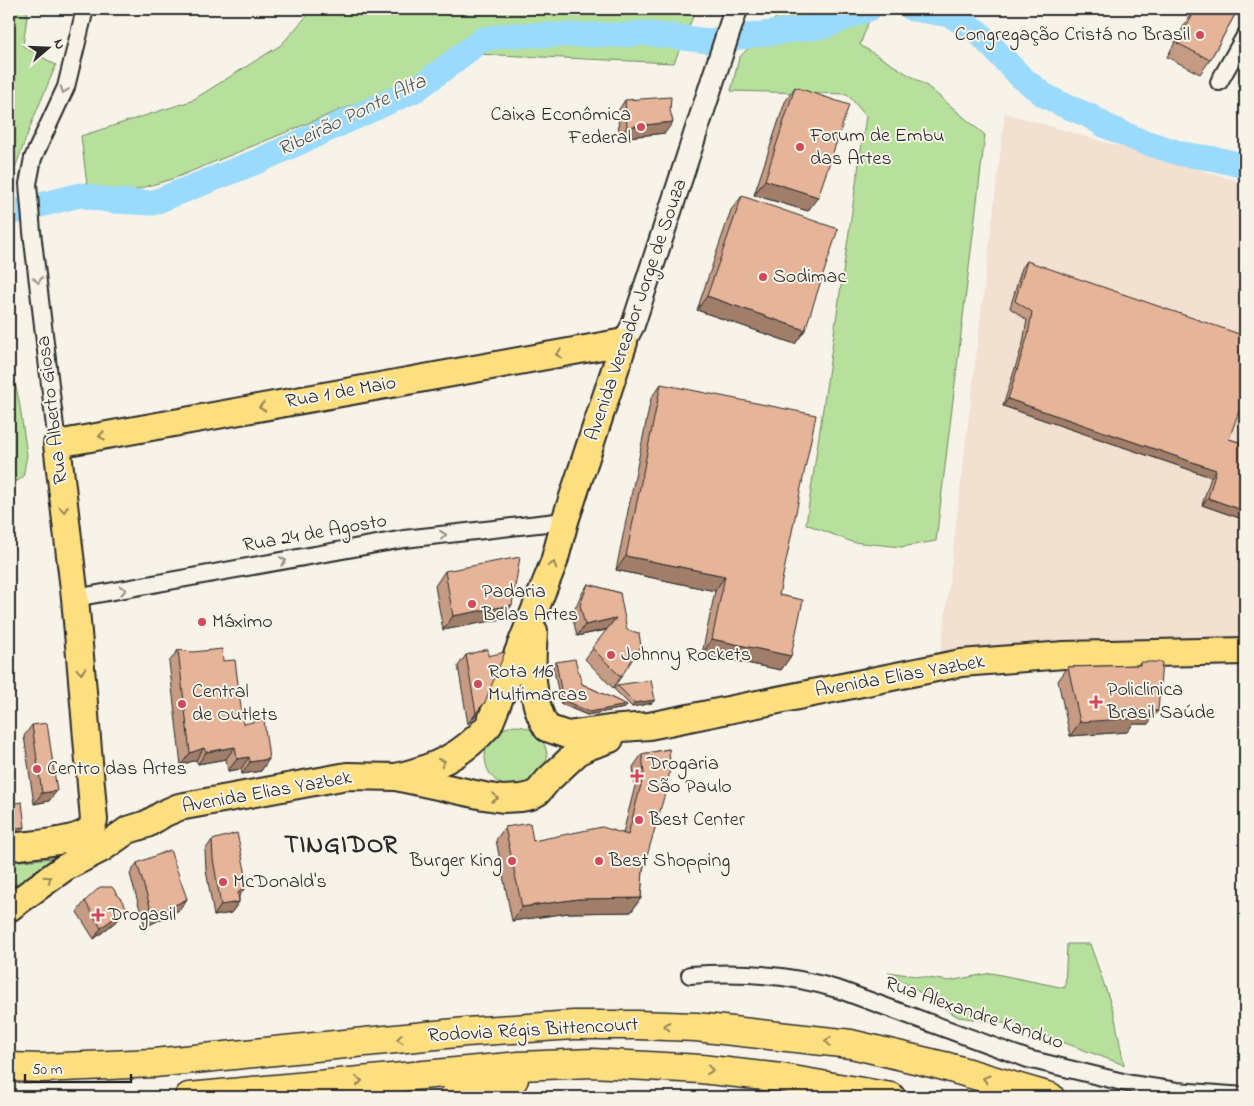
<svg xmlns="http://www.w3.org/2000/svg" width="1254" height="1106" viewBox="0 0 1254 1106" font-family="'Indie Flower',sans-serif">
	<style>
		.built { fill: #f2e0d0 }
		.green { fill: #b7e09c; stroke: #718664 }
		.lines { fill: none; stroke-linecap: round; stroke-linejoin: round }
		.river { stroke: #9adafc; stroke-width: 25 }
		.street-casing { stroke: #2b2b2b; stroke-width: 20 }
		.secondary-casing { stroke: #2b2b2b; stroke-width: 26 }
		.primary-casing { stroke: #2b2b2b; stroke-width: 30 }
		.highway-casing { stroke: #2b2b2b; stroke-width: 31 }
		.street { stroke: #f7f3e8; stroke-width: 16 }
		.secondary { stroke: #f7f3e8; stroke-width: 22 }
		.primary { stroke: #fedf80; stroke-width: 26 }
		.highway { stroke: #fedf80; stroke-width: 28 }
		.wall { fill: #c69b83; stroke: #2b2b2b }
		.shaded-wall { fill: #a17e6a; stroke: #2b2b2b }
		.building { fill: #e6b498; stroke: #2b2b2b }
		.oneway { stroke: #918f8a }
		.oneway2 { stroke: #948556 }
		.poi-dot { fill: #d1495b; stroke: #f7f3e8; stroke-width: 2 }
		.labels { text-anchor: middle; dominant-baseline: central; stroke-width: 4; stroke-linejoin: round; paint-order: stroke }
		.poi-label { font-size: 20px; fill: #2b2b2b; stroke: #f7f3e8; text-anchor: start }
		.street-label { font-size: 20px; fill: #2b2b2b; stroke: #f7f3e8 }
		.water-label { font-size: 21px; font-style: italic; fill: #47575f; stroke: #f7f3e8 }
		.district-label { font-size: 25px; font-weight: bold; letter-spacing: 1px; fill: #2b2b2b; stroke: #f7f3e8 }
	</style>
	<rect width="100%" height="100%" fill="#f7f3e8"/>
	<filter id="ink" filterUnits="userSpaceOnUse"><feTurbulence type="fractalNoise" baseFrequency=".02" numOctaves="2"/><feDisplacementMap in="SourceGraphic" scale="10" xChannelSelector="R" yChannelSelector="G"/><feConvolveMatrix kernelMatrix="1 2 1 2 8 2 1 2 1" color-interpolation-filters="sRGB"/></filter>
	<g filter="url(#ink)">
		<!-- built -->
		<path class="built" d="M1005 113 1245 183V636L941 651Z"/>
		<!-- green -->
		<g class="green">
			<path d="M9 9H28L23 46 56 65 32 122 9 184Z"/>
			<path d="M313 9H696L674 63 476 54 175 178 125 193 87 185 81 136 191 101 281 45Z"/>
			<path d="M784 9H873L860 45 927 86 985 135 936 541 902 547 852 542 806 524 866 116 847 94 731 91 739 58Z"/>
			<path d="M9 198 14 228 9 243Z"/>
			<path d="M9 358 19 400 27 455 23 477 9 487Z"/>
			<circle cx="516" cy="757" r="31"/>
			<path d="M53 858 54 863 9 894V862Z"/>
			<path d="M1067 944H1090L1114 1013 1124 1065 1017 1025 958 1017 888 972 949 981 991 973 1065 988Z"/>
		</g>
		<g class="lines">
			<!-- river -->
			<g class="river">
				<path d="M912 9 950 15 978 32 1021 77 1044 95 1063 105 1088 115 1106 126 1138 140 1182 154 1216 159 1245 166"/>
				<path d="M9 213 80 195 113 201 152 203 256 162 417 89 483 39 510 35H626L642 33 709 41 826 26 869 9"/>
			</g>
			<defs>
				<g id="street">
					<path d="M1219 82 1245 36"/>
					<path d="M57 444 32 232 28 184 33 158 66 87 85 9"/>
					<path d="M75 598 404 539 565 521"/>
					<path d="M690 975C741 971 790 974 840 990L1028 1059 1131 1084 1177 1091 1245 1096"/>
				</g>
				<path id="secondary" d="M624 342 633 325 736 9"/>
				<g id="primary">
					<path d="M534 631C532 662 529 700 547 728"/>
					<path d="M547 728 567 735 609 729 649 726 961 663 1064 655 1245 651"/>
					<path d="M9 847C26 845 77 842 89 830 92 828 93 824 94 820L75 598 57 444 624 342 565 521 554 562 489 725C462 756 435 768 396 777"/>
					<path d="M9 908 64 868 101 849 128 830 147 824 165 813 179 807 347 776 396 777 484 796 503 799 521 798 531 796 538 792 548 780 579 751 587 747 610 739"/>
				</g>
				<g id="highway">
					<path d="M9 1067 41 1068 154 1063 466 1032 574 1025H637L696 1027 851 1044 944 1066 1050 1097"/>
					<path d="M189 1097 519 1066 592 1063 701 1069 781 1078 891 1097"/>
					<path d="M454 1097 514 1079"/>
				</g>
			</defs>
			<!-- street casing -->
			<use href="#street" class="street-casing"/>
			<!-- secondary casing -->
			<use href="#secondary" class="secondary-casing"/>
			<!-- primary casing -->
			<use href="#primary" class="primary-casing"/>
			<!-- highway casing -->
			<use href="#highway" class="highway-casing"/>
			<!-- street -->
			<use href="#street" class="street"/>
			<!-- secondary -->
			<use href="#secondary" class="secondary"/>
			<!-- primary -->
			<use href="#primary" class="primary"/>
			<!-- highway -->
			<use href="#highway" class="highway"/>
		</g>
		<!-- wall -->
		<g class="wall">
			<path d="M1193 9H1238L1210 60 1200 74 1167 57Z"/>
			<path d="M795 87 808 211 754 195 785 102Z"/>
			<path d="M625 100 665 133 619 138 618 111Z"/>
			<path d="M742 196 805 330 795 344 697 310 731 210Z"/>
			<path d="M1027 261 1229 439 1245 444V520L1202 505 1211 477 1003 406 1023 343 1027 320 1010 308 1022 268Z"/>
			<path d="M661 384 779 595 791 656 781 670 702 654 715 591 616 570 651 398Z"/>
			<path d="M445 571 502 619 443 630 435 586Z"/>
			<path d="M588 584 620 593 621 677 613 688 585 659 607 630 577 636 572 615 581 595Z"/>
			<path d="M178 650 223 661 243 724 269 759 261 771 242 774 241 769 228 771 226 759 198 764 196 760 181 765 169 662Z"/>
			<path d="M466 655 478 713 468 724 458 666Z"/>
			<path d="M556 662 582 684 627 705 625 708 587 715 561 704 553 666Z"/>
			<path d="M1140 662 1148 724H1133L1127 732 1070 736 1058 681 1068 667 1138 665Z"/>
			<path d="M617 685 652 703 632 707 614 689Z"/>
			<path d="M32 725 49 801 34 804 24 736Z"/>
			<path d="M669 749 643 870 641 898 631 912 568 913 512 921 496 840 505 827 533 841 623 833 635 786 633 767 642 754Z"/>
			<path d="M212 840 240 895 239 896V902L231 913 214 916 206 870 205 850Z"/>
			<path d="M137 863 187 899 179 910 145 927 130 874Z"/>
			<path d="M85 901 119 919 94 939 77 912Z"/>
		</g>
		<!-- shaded-wall -->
		<g class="shaded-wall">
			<path d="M673 122 665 133 619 138 627 127Z"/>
			<path d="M765 180 818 197 808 211 754 195Z"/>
			<path d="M707 296 805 330 795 344 697 310Z"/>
			<path d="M1008 399 1216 470 1211 477 1003 406Z"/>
			<path d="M1208 498 1245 511V520L1202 505Z"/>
			<path d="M626 556 725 576 715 591 616 570Z"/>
			<path d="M512 605 502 619 443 630 453 616Z"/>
			<path d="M616 618 608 629 577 636 585 625Z"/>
			<path d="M712 639 791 656 781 670 702 654Z"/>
			<path d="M563 700 627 705 625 708 587 715 561 704Z"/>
			<path d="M655 700 652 703 632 707 635 703Z"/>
			<path d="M485 702 478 713 468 724 476 713Z"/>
			<path d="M1137 710 1158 711 1148 724H1133L1127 732 1070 736 1080 722Z"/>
			<path d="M235 747 226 759 198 764 206 752Z"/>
			<path d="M204 748 196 760 181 765 190 753Z"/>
			<path d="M249 757 241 769 228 771 237 759Z"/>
			<path d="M269 759 261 771 242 774 250 762Z"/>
			<path d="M57 791 49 801 34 804 42 793Z"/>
			<path d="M25 827 23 831 9 832V829Z"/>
			<path d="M248 884 240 895 231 904 239 902 231 913 214 916 221 905 238 893Z"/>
			<path d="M641 898 631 912 568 913 512 921 522 907 578 899Z"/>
			<path d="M187 899 179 910 145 927 153 916Z"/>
			<path d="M127 908 119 919 94 939 101 928Z"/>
		</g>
		<!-- building -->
		<g class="building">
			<path d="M1196 9H1238L1210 60 1177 43Z"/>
			<path d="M795 87 849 105 818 197 765 180Z"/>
			<path d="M671 97 670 110 673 122 627 127 625 100Z"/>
			<path d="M742 196 838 229 805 330 707 296Z"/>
			<path d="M1027 261 1245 336V394L1229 439 1245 444V511L1208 498 1216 470 1008 399 1028 335 1032 312 1015 301Z"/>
			<path d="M661 384 816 415 779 595 803 600 791 656 712 639 725 576 626 556Z"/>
			<path d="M520 557 512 605 453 616 445 571Z"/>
			<path d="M588 584 620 593 627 630 639 633 641 646 621 677 592 648 616 618 585 625 580 605Z"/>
			<path d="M222 649 223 661 235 660 243 724 264 720 269 759 250 762 249 757 237 759 235 747 206 752 204 748 190 753 178 650 193 652Z"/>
			<path d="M488 649V656L505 652 485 702 476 713 466 655Z"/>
			<path d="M575 659 582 684 627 705 590 712 563 700 556 662Z"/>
			<path d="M1140 662H1162L1158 711 1137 710V718L1080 722 1068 667 1140 665Z"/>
			<path d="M651 680 655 700 635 703 617 685Z"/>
			<path d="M47 723 57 791 42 793 32 725Z"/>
			<path d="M669 749 670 767 668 783 643 870 641 898 578 899 522 907 505 827 530 823 533 841 602 827 628 835 644 773 642 754Z"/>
			<path d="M22 802 25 827 9 829V804Z"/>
			<path d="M237 833 248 884 238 893 239 902 221 905 213 859 212 840Z"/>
			<path d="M170 850 187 899 153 916 137 863Z"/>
			<path d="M100 887H112L127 908 101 928 85 901Z"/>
		</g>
		<!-- one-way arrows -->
		<defs><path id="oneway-chevron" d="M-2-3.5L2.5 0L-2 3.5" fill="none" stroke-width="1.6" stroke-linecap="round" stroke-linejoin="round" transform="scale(1.25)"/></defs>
		<g class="oneway">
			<use href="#oneway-chevron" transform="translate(64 90) rotate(110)"/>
			<use href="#oneway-chevron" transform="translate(38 280) rotate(83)"/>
			<use href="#oneway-chevron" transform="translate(443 535) rotate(-6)"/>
			<use href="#oneway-chevron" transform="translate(283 561) rotate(-10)"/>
			<use href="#oneway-chevron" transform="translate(123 590) rotate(-10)"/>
		</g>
		<g class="oneway2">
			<use href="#oneway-chevron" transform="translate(559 354) rotate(170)"/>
			<use href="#oneway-chevron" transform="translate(262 407) rotate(170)"/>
			<use href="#oneway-chevron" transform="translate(102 436) rotate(170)"/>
			<use href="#oneway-chevron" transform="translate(64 509) rotate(83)"/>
			<use href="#oneway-chevron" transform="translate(553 565) rotate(-71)"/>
			<use href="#oneway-chevron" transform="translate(81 671) rotate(85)"/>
			<use href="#oneway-chevron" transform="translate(442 762) rotate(-25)"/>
			<use href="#oneway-chevron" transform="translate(495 798) rotate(8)"/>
			<use href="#oneway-chevron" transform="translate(48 879) rotate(-35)"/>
			<use href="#oneway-chevron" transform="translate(667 1026) rotate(-178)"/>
			<use href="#oneway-chevron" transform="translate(400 1039) rotate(174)"/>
			<use href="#oneway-chevron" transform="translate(828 1041) rotate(-173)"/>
			<use href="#oneway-chevron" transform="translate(710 1070) rotate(6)"/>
			<use href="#oneway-chevron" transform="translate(986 1079) rotate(-163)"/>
			<use href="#oneway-chevron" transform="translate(359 1081) rotate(-5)"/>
		</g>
	</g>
	<!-- markers -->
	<g class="poi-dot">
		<circle cx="1200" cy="35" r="5"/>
		<circle cx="641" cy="127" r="5"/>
		<circle cx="800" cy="147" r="5"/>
		<circle cx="763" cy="277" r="5"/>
		<circle cx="472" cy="604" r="5"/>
		<circle cx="202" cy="622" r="5"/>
		<circle cx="611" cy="655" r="5"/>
		<circle cx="478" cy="684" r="5"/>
		<path d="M1093.5 694.5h5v5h5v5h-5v5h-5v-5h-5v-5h5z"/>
		<circle cx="182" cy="704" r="5"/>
		<circle cx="37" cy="769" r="5"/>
		<path d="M634.5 768.5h5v5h5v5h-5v5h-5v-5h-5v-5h5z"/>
		<circle cx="639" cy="820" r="5"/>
		<circle cx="512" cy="861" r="5"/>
		<circle cx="599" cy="861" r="5"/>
		<circle cx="223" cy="882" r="5"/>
		<path d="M95.5 907.5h5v5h5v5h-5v5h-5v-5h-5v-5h5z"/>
	</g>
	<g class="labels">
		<!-- poi labels -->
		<g class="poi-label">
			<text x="1190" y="35" text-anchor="end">Congregação Cristá no Brasil</text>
			<text x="631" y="115" text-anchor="end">Caixa Econômica<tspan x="631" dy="23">Federal</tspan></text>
			<text x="810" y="136">Forum de Embu<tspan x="810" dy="23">das Artes</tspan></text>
			<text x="773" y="277">Sodimac</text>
			<text x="482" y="592">Padaria<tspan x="482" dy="23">Belas Artes</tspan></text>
			<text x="212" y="622">Máximo</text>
			<text x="621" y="655">Johnny Rockets</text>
			<text x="488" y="672">Rota 116<tspan x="488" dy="23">Multimarcas</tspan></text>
			<text x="1107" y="690">Policlinica<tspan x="1107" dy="23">Brasil Saúde</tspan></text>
			<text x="192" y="692">Central<tspan x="192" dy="23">de Outlets</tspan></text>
			<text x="647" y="764">Drogaria<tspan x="647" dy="23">São Paulo</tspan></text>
			<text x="47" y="769">Centro das Artes</text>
			<text x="649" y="820">Best Center</text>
			<text x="502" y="861" text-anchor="end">Burger King</text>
			<text x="609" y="861">Best Shopping</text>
			<text x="233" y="882">McDonald's</text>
			<text x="108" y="915">Drogasil</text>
		</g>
		<!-- street labels -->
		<g class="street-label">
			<text transform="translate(637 310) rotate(-71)">Avenida Vereador Jorge de Souza</text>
			<text transform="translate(341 393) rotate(-10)">Rua 1 de Maio</text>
			<text transform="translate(53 410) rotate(-97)">Rua Alberto Giosa</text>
			<text transform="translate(315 534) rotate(-10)">Rua 24 de Agosto</text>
			<text transform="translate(900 677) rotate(-10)">Avenida Elias Yazbek</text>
			<text transform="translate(267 793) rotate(-10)">Avenida Elias Yazbek</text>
			<text transform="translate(974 1014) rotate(19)">Rua Alexandre Kanduo</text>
			<text transform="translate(533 1031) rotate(-3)">Rodovia Régis Bittencourt</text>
		</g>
		<!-- water labels -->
		<g class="water-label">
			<text transform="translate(352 116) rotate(-26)">Ribeirão Ponte Alta</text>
		</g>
		<!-- district labels -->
		<g class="district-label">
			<text x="341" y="846">TINGIDOR</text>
		</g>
	</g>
	<!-- margin -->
	<rect width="1254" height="1106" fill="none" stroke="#f7f3e8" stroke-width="30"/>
	<rect x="15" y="15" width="1224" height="1076" fill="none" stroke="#2b2b2b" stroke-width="2" filter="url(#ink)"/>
	<!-- north arrow -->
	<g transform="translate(48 48) rotate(71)" stroke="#f7f3e8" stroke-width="4" paint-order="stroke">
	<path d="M0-4L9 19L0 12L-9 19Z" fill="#2b2b2b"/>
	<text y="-8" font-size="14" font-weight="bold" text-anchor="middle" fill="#2b2b2b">N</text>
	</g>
	<!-- scale -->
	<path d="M25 1074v8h106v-8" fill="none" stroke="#2b2b2b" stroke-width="2.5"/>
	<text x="32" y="1074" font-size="15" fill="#2b2b2b" stroke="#f7f3e8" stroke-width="4" paint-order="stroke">50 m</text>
</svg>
